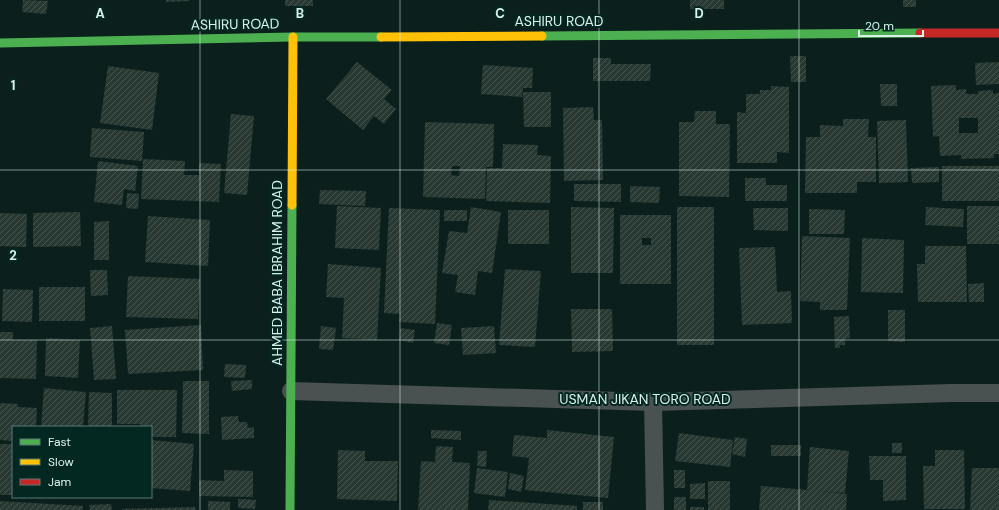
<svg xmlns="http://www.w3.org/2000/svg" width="999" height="510" viewBox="0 0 999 510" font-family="'DM Sans',sans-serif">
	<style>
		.building { fill: url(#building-hatch); fill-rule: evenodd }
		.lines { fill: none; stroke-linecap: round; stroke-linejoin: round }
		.street { stroke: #495151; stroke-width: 18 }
		.fast { stroke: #4caf50; stroke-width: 9 }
		.slow { stroke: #ffc107; stroke-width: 9 }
		.jam { stroke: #c62828; stroke-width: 9 }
		.grid { fill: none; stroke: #dcf0eb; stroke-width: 1; stroke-opacity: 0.55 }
		.labels { text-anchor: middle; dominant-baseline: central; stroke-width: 4; stroke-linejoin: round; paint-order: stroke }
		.street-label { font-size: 14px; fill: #dcf0eb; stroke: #032822 }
		.grid-label { font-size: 13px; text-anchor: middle; font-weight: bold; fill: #dcf0eb; stroke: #032822; stroke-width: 4; stroke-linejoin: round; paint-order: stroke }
	</style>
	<defs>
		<pattern id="building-hatch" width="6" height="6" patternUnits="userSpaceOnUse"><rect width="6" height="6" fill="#283833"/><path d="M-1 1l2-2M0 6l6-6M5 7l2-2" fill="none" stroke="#475551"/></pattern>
	</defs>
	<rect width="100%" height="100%" fill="#0b201c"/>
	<!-- building -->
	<g class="building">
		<path d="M23 0 48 1 46 14 22 12Z"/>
		<path d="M166 0H190V1L166 2Z"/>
		<rect x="285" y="0" width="28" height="6"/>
		<rect x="690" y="0" width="34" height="9"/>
		<rect x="903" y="0" width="13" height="7"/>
		<path d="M790 56H806V82H791Z"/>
		<path d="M593 58H611V64H651L650 81H593Z"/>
		<path d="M357 62 392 90 384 99 396 109 384 124 374 116 363 130 326 99Z"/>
		<path d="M999 62V84L976 85 975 63Z"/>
		<path d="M483 65 533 68 532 88H523L522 97 481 94Z"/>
		<path d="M108 66 159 73 152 130 100 123Z"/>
		<path d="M880 84H897V106H881Z"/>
		<path d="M956 85V90L966 89V94H978V91L993 90V94L999 93V154H994V158L961 159V155L940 156 939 136 933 137 931 86ZM959 118H978V133H959Z"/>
		<path d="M771 86 789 87V153L777 152V163H737V112L746 113V94H760V90H771Z"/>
		<path d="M523 92H551V127H524Z"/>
		<path d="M593 107 594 120H602L603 180 564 181 563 108Z"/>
		<path d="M695 111H716V124H730L729 197 679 196V122H694Z"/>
		<path d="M231 114 254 116 247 195 224 193Z"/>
		<path d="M843 119H869L868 137H876V182H857V193H805L806 137H820V125L843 126Z"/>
		<path d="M906 120 908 182 879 183 877 121Z"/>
		<path d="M425 122 494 124 493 167H486L485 199 423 197ZM452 166H460L459 176 451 175Z"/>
		<path d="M92 128 144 132 142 161 90 157Z"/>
		<path d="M503 144 538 145 537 155 551 156 550 203 486 201 487 168H502Z"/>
		<path d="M143 159 185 161 184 175H199V163L221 164 219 202 141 199Z"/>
		<path d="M98 161 138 166 135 191 124 189 122 205 94 202Z"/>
		<rect x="942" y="166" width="57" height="35"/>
		<path d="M939 167V182L912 183 911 168Z"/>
		<path d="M745 178H766V185H787V201H745Z"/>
		<path d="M574 184H621V202L574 201Z"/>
		<path d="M630 186 660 187 659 203 630 202Z"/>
		<path d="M320 190 366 191 365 206 319 204Z"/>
		<path d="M127 193 139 194 138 209 126 208Z"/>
		<path d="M337 206 381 208 379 250 335 248Z"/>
		<rect x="967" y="206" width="32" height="38"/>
		<path d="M471 207 501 212 492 273 478 271 475 295 455 292 458 275 442 273 449 231 467 233Z"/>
		<path d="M571 207 614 208 613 273H571Z"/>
		<rect x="677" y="207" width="37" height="138"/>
		<path d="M926 207 964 209 963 227 925 225Z"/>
		<path d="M389 208 440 210 435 324 399 322 400 314 384 313Z"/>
		<path d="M753 208H788V231L754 230Z"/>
		<path d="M809 209 845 210 844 234H809Z"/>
		<rect x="444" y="210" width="23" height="11"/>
		<rect x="508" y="210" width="41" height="34"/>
		<path d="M80 212 81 246 33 247V213Z"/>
		<path d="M0 213 27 214 26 247 0 246Z"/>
		<path d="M620 215H671V284H620ZM642 238H651V245H642Z"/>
		<path d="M148 216 210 220 208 266 145 262Z"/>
		<path d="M109 221V260H94V222Z"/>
		<path d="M802 236 850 238 847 310H820V302L800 301Z"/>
		<path d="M862 238 904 240 903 293 861 292Z"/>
		<path d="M925 246H966L967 302H918L917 264H925Z"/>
		<path d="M775 247 777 292 791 291 792 323 742 325 739 248Z"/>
		<path d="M328 264 381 268 377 340 342 338 344 298 326 297Z"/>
		<path d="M505 269 541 271 535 347 499 345Z"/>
		<path d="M90 270H107L108 295 91 296Z"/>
		<path d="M128 276 200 279 198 319 126 317Z"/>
		<path d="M984 283V302H969L968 284Z"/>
		<rect x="39" y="287" width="46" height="34"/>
		<path d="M3 289 33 290 32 322 2 321Z"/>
		<path d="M571 309H612L613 351 572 352Z"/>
		<path d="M888 310H905V342L888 341Z"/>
		<path d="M849 316 850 338 845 339V345H840V348H835L834 317Z"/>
		<path d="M437 323 452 325 449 345 434 343Z"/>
		<path d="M201 325 203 370 128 374 125 330Z"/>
		<path d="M112 326 116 379 94 380 90 328Z"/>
		<path d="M321 326 336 328 333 350 319 349Z"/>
		<path d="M494 326 496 353 463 355 461 328Z"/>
		<path d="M400 328 415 330 413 343 399 340Z"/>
		<path d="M0 332H13V340H37L36 379 0 378Z"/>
		<path d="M46 338 80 340 78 378 45 376Z"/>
		<path d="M225 364 246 365 245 378 224 377Z"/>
		<path d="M252 380V389L232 391 231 381Z"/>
		<path d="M183 381H209V434L182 433Z"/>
		<path d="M44 388 86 392 83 427H41Z"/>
		<path d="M117 390H177L176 437H151V427H140V424H117Z"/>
		<path d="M89 392 112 393V427H88Z"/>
		<path d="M0 403 18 404V407L37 408 36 427H13V441L0 440Z"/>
		<path d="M238 416 239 422H247L248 428 254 427V438L222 440 221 417Z"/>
		<path d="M431 430 461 431V440L431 438Z"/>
		<path d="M547 430 614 437 608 498 525 490 529 458 512 456 514 435 547 438Z"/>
		<path d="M679 433 733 440 730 467 675 461Z"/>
		<path d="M735 437 747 439 745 457 732 454Z"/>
		<path d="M151 440 194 444 190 491 151 488Z"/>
		<rect x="892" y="443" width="10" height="10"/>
		<rect x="0" y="444" width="13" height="51"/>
		<rect x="771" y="445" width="30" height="11"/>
		<path d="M436 446 453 447 452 462 470 463 468 510H418L421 461 435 462Z"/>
		<path d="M810 447 849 451 845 493 819 491 847 494 846 510H759L761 486 807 490Z"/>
		<path d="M338 450 365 451V461H398L397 501 337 499Z"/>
		<path d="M935 450H964L965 509H924L923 466H935Z"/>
		<path d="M478 451H487L486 467 477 466Z"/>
		<path d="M869 456H906V500L883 501V480H870Z"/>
		<path d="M477 468 508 472 505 497 474 493Z"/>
		<path d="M972 468H999V510H970Z"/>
		<path d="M224 470 253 471V497L199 496V480L224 481Z"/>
		<rect x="674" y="470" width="11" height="18"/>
		<path d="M510 473 524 476 521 492 508 489Z"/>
		<rect x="708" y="481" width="22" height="29"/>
		<path d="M705 483V499H690V484Z"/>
		<rect x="674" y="497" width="12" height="13"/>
		<path d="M238 499 256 500 255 509 238 508Z"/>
		<path d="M489 500 577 506V510H488Z"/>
		<path d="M0 501 83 506V510H0Z"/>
		<path d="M208 501 230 502V510H208Z"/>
		<rect x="583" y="502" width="20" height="8"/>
		<path d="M111 504 112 510H90L89 505Z"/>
		<path d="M195 507 196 510H122V509Z"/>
		<rect x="690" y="507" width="14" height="3"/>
	</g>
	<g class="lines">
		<!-- street -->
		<g class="street">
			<path d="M291 391 653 402 951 393H999"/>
			<path d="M653 402 655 510"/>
		</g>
		<!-- fast -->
		<g class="fast">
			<path d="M542 36 920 33"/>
			<path d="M0 43 293 37H381"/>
			<path d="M290 510 292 205"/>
		</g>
		<!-- slow -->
		<g class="slow">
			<path d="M381 37 542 36"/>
			<path d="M292 205 293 37"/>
		</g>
		<!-- jam -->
		<path class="jam" d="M920 33H999"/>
	</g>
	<!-- grid -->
	<path class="grid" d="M200 0V510M400 0V510M599 0V510M799 0V510M0 170H999M0 340H999"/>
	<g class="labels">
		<!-- street labels -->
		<g class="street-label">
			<text x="559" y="21">ASHIRU ROAD</text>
			<text transform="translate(235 24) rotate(-1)">ASHIRU ROAD</text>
			<text transform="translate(277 273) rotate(-90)">AHMED BABA IBRAHIM ROAD</text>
			<text x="645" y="399">USMAN JIKAN TORO ROAD</text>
		</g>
	</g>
	<g class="grid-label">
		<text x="100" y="18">A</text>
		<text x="300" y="18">B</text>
		<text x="500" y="18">C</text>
		<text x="699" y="18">D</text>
		<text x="13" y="90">1</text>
		<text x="13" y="260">2</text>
	</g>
	<!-- legend -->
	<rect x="12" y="426" width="140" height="72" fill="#032822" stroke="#5a7872"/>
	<rect x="20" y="439" width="20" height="6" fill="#4caf50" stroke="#5a7872"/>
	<text x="48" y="446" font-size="12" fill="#dcf0eb">Fast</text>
	<rect x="20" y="459" width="20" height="6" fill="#ffc107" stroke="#5a7872"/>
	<text x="48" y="466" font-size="12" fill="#dcf0eb">Slow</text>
	<rect x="20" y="479" width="20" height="6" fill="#c62828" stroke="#5a7872"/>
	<text x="48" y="486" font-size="12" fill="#dcf0eb">Jam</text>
	<!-- scale -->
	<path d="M859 30v6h64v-6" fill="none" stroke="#dcf0eb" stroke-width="2"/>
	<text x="865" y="30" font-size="12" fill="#dcf0eb" stroke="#032822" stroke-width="3" paint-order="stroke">20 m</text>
</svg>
